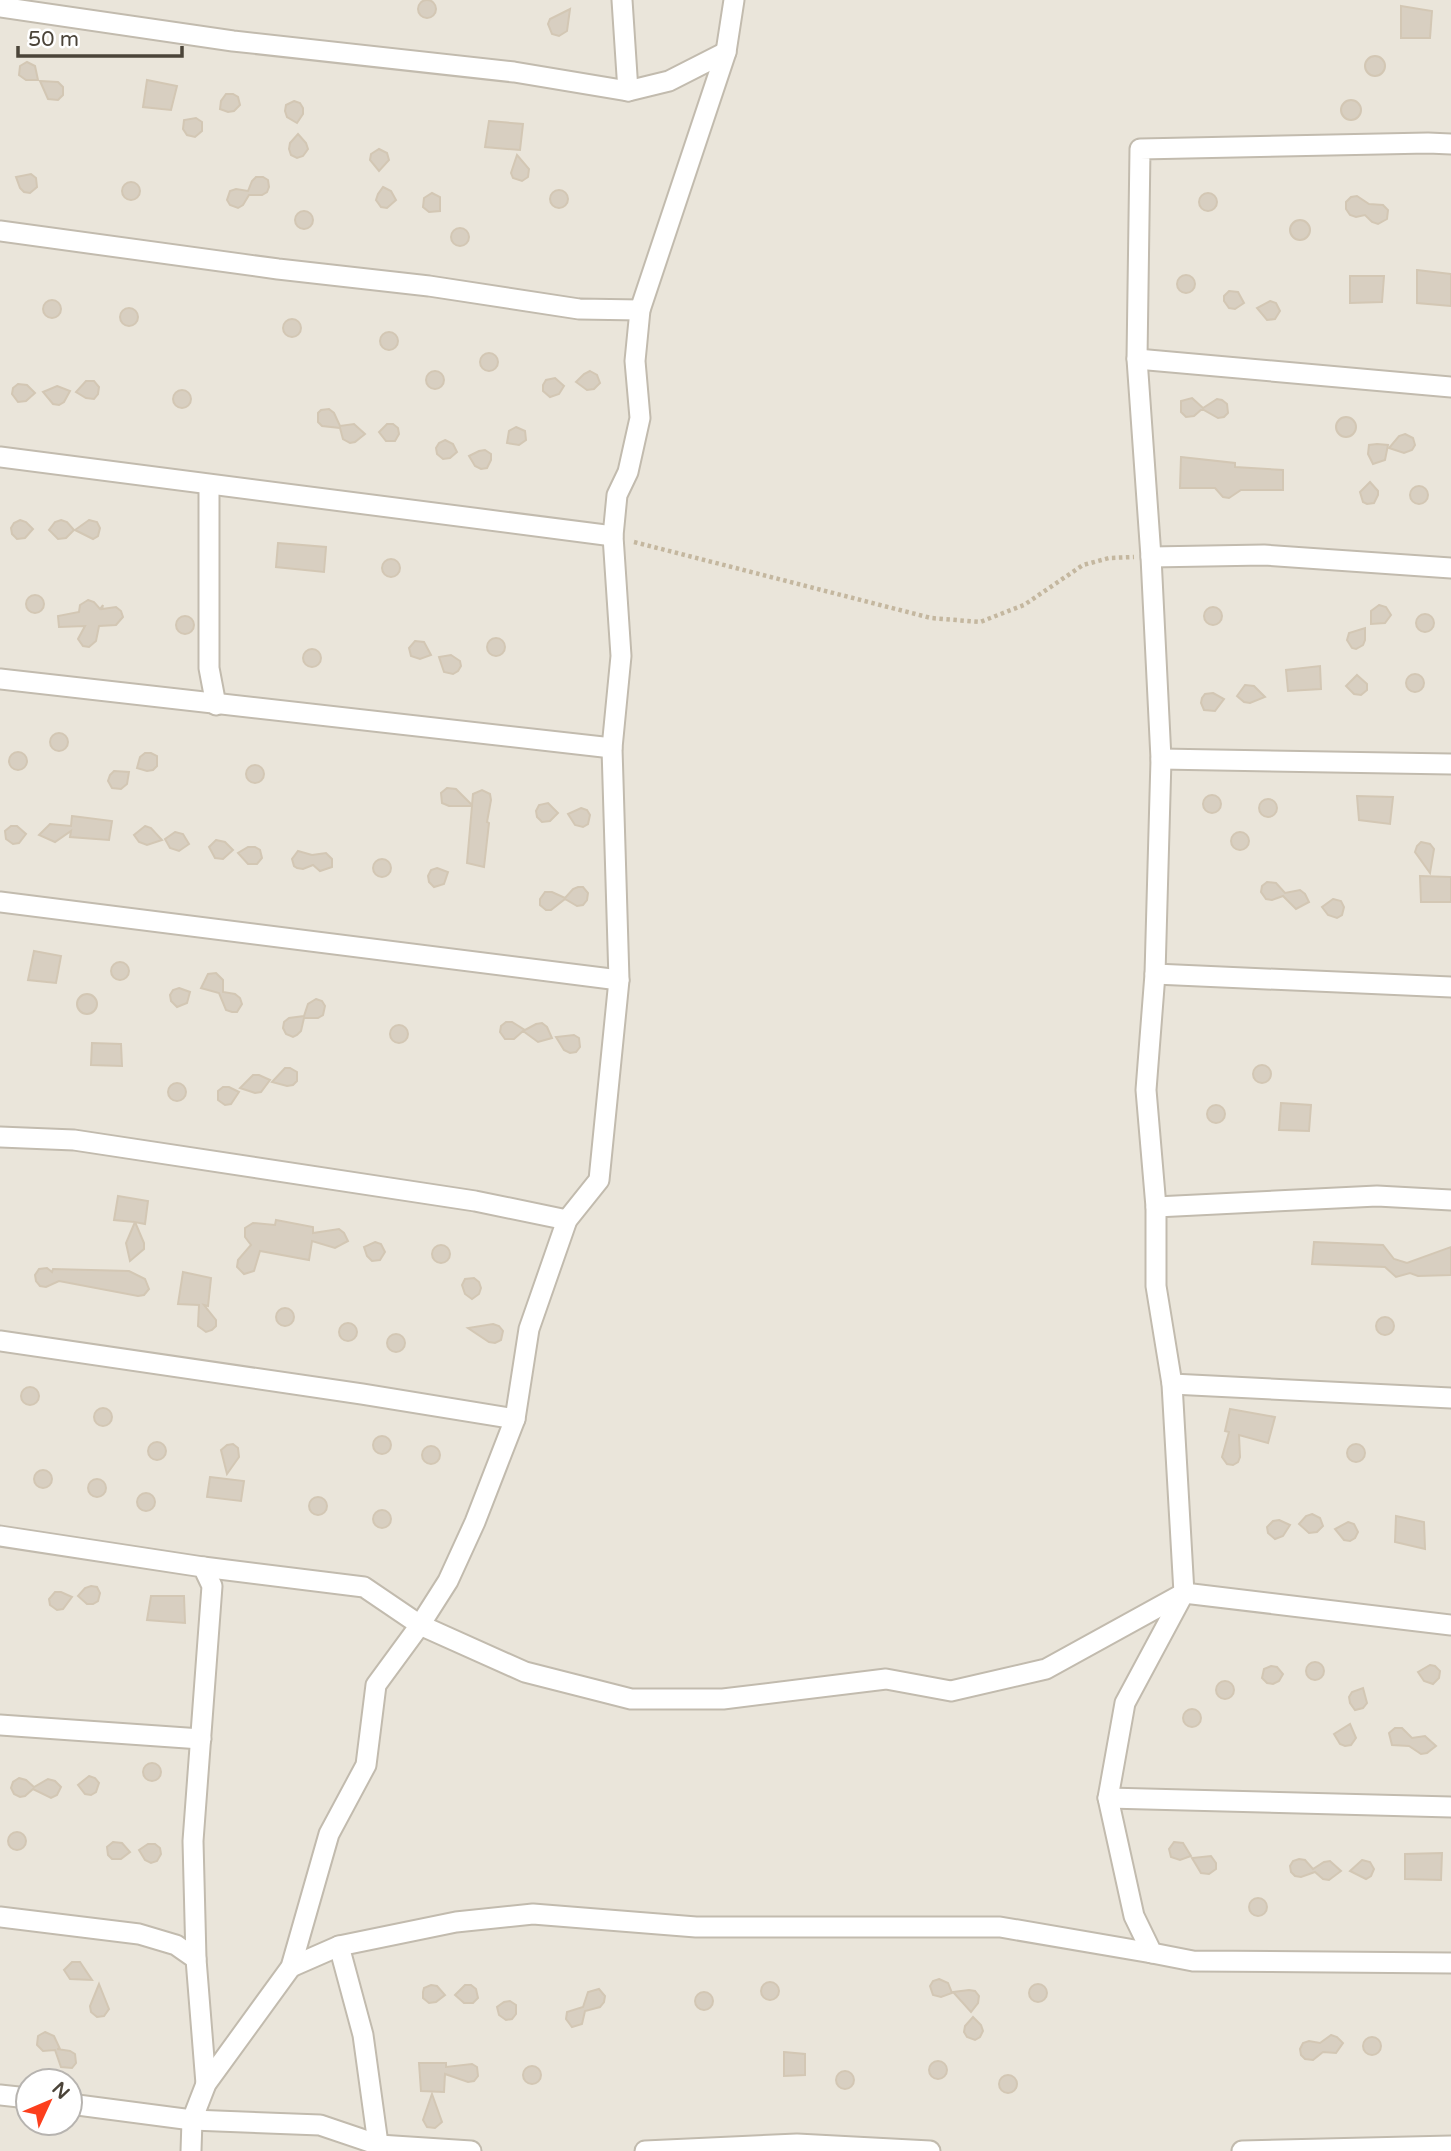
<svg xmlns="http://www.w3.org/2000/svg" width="1451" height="2151" viewBox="0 0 1451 2151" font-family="'Varela Round',sans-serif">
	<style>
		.residential { fill: #eae5da; fill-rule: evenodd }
		.building { fill: #d8cfc1; stroke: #d3c7b4; stroke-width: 2 }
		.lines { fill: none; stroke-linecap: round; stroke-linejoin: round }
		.street-casing { stroke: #c2bbae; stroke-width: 23 }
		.path { stroke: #c4b79f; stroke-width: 4.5; stroke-dasharray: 3.5 3.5; stroke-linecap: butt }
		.street { stroke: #fff; stroke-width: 19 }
	</style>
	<rect width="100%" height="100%" fill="#f6f3ec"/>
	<!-- residential -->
	<path class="residential" d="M0 0H1451V2151H0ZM28 2081H70V2123H28Z"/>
	<!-- building -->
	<g class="building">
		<circle cx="427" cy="9" r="9"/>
		<path d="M1401 6 1432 11 1430 38H1401Z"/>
		<path d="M570 9 567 31 559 36 552 34 548 24 550 19Z"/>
		<circle cx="1375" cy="66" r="10"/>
		<path d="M27 62 35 66 38 80H26L19 75 20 66Z"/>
		<path d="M147 80 177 86 171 110 143 107Z"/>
		<path d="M40 81 58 82 63 87V95L58 100 48 99Z"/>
		<path d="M226 94H233L238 97 240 105 234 111 228 112 220 109 221 101Z"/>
		<circle cx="1351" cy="110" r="10"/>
		<path d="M294 101 300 103 303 108V114L297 123 287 117 285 111 286 105Z"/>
		<path d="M196 118 202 122V131L195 137 187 135 183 129 184 120Z"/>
		<path d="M489 121 523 124 520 150 485 147Z"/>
		<path d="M298 134 306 143 308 149 303 156 297 158 291 155 289 149 290 143Z"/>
		<path d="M379 149 387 153 389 160 379 171 370 160 371 154Z"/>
		<path d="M517 155 529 169 528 177 522 181 513 178 511 173Z"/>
		<path d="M31 174 36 178 37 187 30 193 24 192 20 188 16 177Z"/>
		<path d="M256 177H263L268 180 269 187 267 192 262 195H249L243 205 238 208 230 205 227 200 230 191 236 189 248 191 252 181Z"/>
		<circle cx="131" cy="191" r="9"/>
		<path d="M383 187 391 191 396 200 387 208 381 207 376 200 378 194Z"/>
		<circle cx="559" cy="199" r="9"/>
		<circle cx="1208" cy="202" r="9"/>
		<path d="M432 193 440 197V211L429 212 423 207 424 198Z"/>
		<path d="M1357 196 1369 204 1383 205 1388 210 1387 219 1378 224 1372 222 1365 215 1356 217 1350 215 1346 209V202L1351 197Z"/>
		<circle cx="304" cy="220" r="9"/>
		<circle cx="1300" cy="230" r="10"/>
		<circle cx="460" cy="237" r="9"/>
		<path d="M1417 270 1451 274V306L1417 303Z"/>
		<circle cx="1186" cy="284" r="9"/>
		<path d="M1350 276H1384L1382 302 1350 303Z"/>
		<path d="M1229 291 1238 292 1244 303 1235 309 1229 308 1224 301V296Z"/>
		<circle cx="52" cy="309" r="9"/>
		<path d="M1270 301 1276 303 1280 311 1275 319 1267 320 1257 308Z"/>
		<circle cx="129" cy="317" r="9"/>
		<circle cx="292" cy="328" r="9"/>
		<circle cx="389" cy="341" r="9"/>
		<circle cx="489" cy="362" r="9"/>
		<circle cx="435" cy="380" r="9"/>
		<path d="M590 371 597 375 600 383 594 389 587 390 576 382 584 374Z"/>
		<path d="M555 378 564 386 559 394 550 397 543 391V385L546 380Z"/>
		<path d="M86 381H94L99 387 98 394 94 399 86 398 76 392Z"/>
		<path d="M18 384 27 385 35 393 26 401 18 402 12 394 13 388Z"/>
		<path d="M57 386 70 391 64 402 59 405 53 404 43 392Z"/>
		<circle cx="182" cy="399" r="9"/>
		<path d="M1192 398 1203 408 1217 399 1222 400 1227 404 1228 413 1224 417 1218 418 1202 409 1194 416 1186 417 1181 412V401Z"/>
		<path d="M329 409 334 413 340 426 354 424 365 434 355 442 350 443 343 439 340 428 322 426 318 422V413L321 410Z"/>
		<circle cx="1346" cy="427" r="10"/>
		<path d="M387 424H393L398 428 399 434 395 441H386L379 432Z"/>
		<path d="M516 427 525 431 526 440 519 445 507 443 509 431Z"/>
		<path d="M1405 434 1413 438 1415 445 1412 450 1404 453 1389 448 1399 436Z"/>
		<path d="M445 440 453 444 457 452 450 458 443 459 437 454 436 448 439 443Z"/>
		<path d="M1377 444 1388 445 1385 460 1373 464 1368 454 1369 445Z"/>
		<path d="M485 450 491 454V460L487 468 481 469 475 466 469 456 479 451Z"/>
		<path d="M1181 457 1235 463V467L1283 470V490H1241L1229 498 1223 497 1215 488H1180Z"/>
		<path d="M1370 482 1378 491V495L1374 503 1367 504 1363 502 1360 492Z"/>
		<circle cx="1419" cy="495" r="9"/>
		<path d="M20 520 26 522 33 529 25 538 17 539 12 534 11 528 14 523Z"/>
		<path d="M61 520 67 522 74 530 66 538 58 539 49 530 55 522Z"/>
		<path d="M89 520 97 522 100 528 98 536 93 539 75 530Z"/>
		<path d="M278 543 326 547 324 572 276 567Z"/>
		<circle cx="391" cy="568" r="9"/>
		<circle cx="35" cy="604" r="9"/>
		<path d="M88 600 94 602 100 609 103 605 102 609 116 607 121 611 123 617 116 625 99 626 96 641 89 647 83 646 78 639 85 626 59 627 58 616 79 612 80 605Z"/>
		<path d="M1379 605 1386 607 1391 615 1385 623 1371 624V611Z"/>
		<circle cx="1213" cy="616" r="9"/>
		<circle cx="1425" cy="623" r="9"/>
		<circle cx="185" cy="625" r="9"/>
		<path d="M1365 628V640L1363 645 1356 649 1352 648 1347 640 1349 633Z"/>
		<circle cx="496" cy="647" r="9"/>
		<path d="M415 641 424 642 431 655 420 659 411 656 409 648Z"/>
		<circle cx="312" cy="658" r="9"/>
		<path d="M451 655 460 661 461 666 458 671 453 674 444 672 439 657Z"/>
		<path d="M1320 666 1321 689 1288 691 1286 670Z"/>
		<circle cx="1415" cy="683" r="9"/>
		<path d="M1357 675 1367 684V690L1361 695 1354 694 1346 686Z"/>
		<path d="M1245 685 1254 686 1265 697 1250 703 1244 702 1237 696Z"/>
		<path d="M1213 693 1224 699 1215 711 1204 710 1201 703 1202 698 1205 694Z"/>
		<circle cx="59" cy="742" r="9"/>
		<circle cx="18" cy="761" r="9"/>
		<path d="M145 753H151L157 756V766L153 770 147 771 137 768 140 757Z"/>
		<circle cx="255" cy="774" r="9"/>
		<path d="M114 771 129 772 127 784 121 789 112 788 108 781 110 775Z"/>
		<path d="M447 788 456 789 472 805 473 794 482 790 490 794 491 800 487 822 489 823 484 867 467 863 472 806H449L442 803 441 793Z"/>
		<circle cx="1212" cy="804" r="9"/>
		<path d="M1357 796 1393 797 1390 824 1359 820Z"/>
		<circle cx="1268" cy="808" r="9"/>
		<path d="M548 803 558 813 550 821 542 822 537 817 536 811 539 805Z"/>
		<path d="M581 808 587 810 590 815 588 824 583 827 575 825 568 814Z"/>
		<path d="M72 816 112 821 109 840 70 837 71 831 55 842 39 835 50 824 71 826Z"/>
		<path d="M11 826H17L26 834 19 843 13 844 6 839 5 831Z"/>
		<path d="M145 826 151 828 162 840 147 845 139 842 134 835Z"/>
		<circle cx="1240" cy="841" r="9"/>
		<path d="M175 832 183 834 189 844 179 851 170 848 165 839Z"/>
		<path d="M216 840 225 842 233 850 223 859 215 858 209 847Z"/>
		<path d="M1421 842 1430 844 1434 849 1430 873 1415 852 1417 846Z"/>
		<path d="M248 847H255L260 850 262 858 257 864H248L238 853Z"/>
		<path d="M298 851 312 855 326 853 332 859V867L320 871 313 865 303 869 297 868 294 866 292 859Z"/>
		<circle cx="382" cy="868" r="9"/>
		<path d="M437 868 448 872 444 884 434 887 429 882 428 876 431 870Z"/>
		<path d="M1420 876 1451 877V902H1421Z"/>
		<path d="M1267 882 1276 883 1285 893 1300 890 1305 894 1309 902 1296 909 1283 896 1272 900 1266 899 1261 892 1262 886Z"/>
		<path d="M578 887H583L588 893 587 900 583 905 577 906 565 899 551 910H546L540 905V899L545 892H552L565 898 573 889Z"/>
		<path d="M1333 899 1341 901 1344 907 1342 915 1337 918 1328 915 1322 907Z"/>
		<path d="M34 951 61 956 56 983 28 980Z"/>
		<circle cx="120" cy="971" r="9"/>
		<path d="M216 973 223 980V992L235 994 240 998 242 1004 237 1012H232L226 1010 219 993 201 988 208 974Z"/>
		<path d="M179 988 190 992 187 1003 177 1007 171 1001 170 995 173 990Z"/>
		<circle cx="87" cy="1004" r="10"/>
		<path d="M316 999 322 1001 325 1006 323 1015 318 1018H304L301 1031 297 1035 293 1037 286 1034 283 1028 284 1022 289 1018 304 1016 308 1004Z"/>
		<path d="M506 1022H512L525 1030 536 1024 542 1023 547 1027 552 1038 538 1042 523 1031 514 1039H505L500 1032 501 1026Z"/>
		<circle cx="399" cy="1034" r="9"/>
		<path d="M574 1035 579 1038 580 1047 576 1052 570 1053 564 1050 556 1037Z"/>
		<path d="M92 1043 121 1044 122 1066 91 1065Z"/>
		<circle cx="1262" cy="1074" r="9"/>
		<path d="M285 1068H290L297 1072V1081L293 1085 287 1086 272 1082Z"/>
		<path d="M253 1075H259L270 1080 261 1092 255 1093 240 1088Z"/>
		<circle cx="177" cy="1092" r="9"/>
		<path d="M223 1087H229L239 1092 231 1104 225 1105 218 1100V1091Z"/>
		<path d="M1281 1103 1311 1105 1309 1131 1279 1130Z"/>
		<circle cx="1216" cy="1114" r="9"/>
		<path d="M118 1196 148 1201 145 1224 135 1222 144 1243V1249L130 1261 126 1243 135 1222 114 1220Z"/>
		<path d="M276 1220 313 1227V1233L339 1229 344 1233 348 1241 335 1248 312 1241 309 1260 260 1251 254 1271 244 1274 237 1267 238 1260 251 1245 245 1237V1228L253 1223 275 1225Z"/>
		<path d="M375 1242 381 1244 385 1252 380 1260 372 1261 367 1256 364 1247Z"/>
		<path d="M1314 1242 1383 1245 1394 1259 1407 1263 1451 1247V1275L1418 1276 1410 1273 1396 1277 1385 1267 1312 1264Z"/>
		<circle cx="441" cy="1254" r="9"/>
		<path d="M47 1268 52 1272 53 1269 129 1271 145 1279 149 1289 144 1295 138 1296 59 1281 46 1287 40 1286 36 1281 35 1275 39 1269Z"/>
		<path d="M183 1272 211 1278 208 1306 204 1305 216 1320V1326L212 1330 206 1332 198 1326 199 1305 178 1304Z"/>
		<path d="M474 1278 479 1282 481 1288 479 1294 472 1299 465 1294 462 1285 465 1279Z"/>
		<circle cx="285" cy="1317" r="9"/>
		<circle cx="1385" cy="1326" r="9"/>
		<circle cx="348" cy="1332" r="9"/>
		<path d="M493 1324 499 1326 503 1331 501 1340 495 1343 489 1342 468 1328Z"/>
		<circle cx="396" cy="1343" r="9"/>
		<circle cx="30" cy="1396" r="9"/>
		<circle cx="103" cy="1417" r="9"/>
		<path d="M1230 1409 1275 1417 1268 1443 1239 1435 1240 1457 1238 1462 1233 1465 1227 1464 1222 1457 1229 1432 1225 1431Z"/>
		<circle cx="382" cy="1445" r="9"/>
		<circle cx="157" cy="1451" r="9"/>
		<circle cx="1356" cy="1453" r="9"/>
		<path d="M233 1444 238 1448 239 1457 227 1474 221 1450 227 1445Z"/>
		<circle cx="431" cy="1455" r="9"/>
		<circle cx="43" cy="1479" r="9"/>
		<path d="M210 1477 244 1481 241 1501 207 1497Z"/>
		<circle cx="97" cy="1488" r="9"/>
		<circle cx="146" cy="1502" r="9"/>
		<circle cx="318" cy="1506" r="9"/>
		<circle cx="382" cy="1519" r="9"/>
		<path d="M1312 1514 1320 1518 1323 1526 1317 1532 1309 1533 1299 1524 1306 1516Z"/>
		<path d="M1396 1516 1424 1522 1425 1549 1395 1542Z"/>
		<path d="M1279 1520 1290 1525 1283 1536 1275 1539 1268 1533 1267 1527 1273 1521Z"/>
		<path d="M1348 1522 1354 1524 1358 1532 1355 1538 1350 1541 1344 1540 1335 1529Z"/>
		<path d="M91 1586 97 1587 100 1593 98 1601 93 1604H87L78 1596 85 1588Z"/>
		<path d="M55 1592H61L72 1597 63 1609 57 1610 50 1605 49 1599Z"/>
		<path d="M151 1596H184L185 1623 147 1620Z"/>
		<circle cx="1315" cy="1671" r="9"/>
		<path d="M1430 1665 1435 1666 1440 1671 1439 1678 1433 1684 1424 1681 1418 1672Z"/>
		<path d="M1271 1666 1277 1667 1283 1674 1279 1681 1273 1684 1267 1683 1262 1678 1264 1669Z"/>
		<circle cx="1225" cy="1690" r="9"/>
		<path d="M1363 1688 1367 1703 1363 1708 1355 1710 1350 1703 1349 1697 1352 1692Z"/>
		<circle cx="1192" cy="1718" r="9"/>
		<path d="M1350 1724 1356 1738 1351 1745 1345 1746 1340 1744 1334 1734Z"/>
		<path d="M1395 1728H1402L1412 1738 1425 1736 1436 1746 1427 1753 1421 1754 1409 1746 1392 1745 1389 1733Z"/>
		<circle cx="152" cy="1772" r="9"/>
		<path d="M89 1776 95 1778 99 1783 96 1792 91 1795 85 1794 78 1785Z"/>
		<path d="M19 1778 26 1780 34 1787 48 1779 55 1781 61 1787 57 1795 51 1798 33 1789 25 1796 20 1797 14 1794 11 1788 13 1782Z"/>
		<circle cx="17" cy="1841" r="9"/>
		<path d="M113 1842 122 1843 130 1852 121 1859H112L108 1855 107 1847Z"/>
		<path d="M1174 1842 1183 1843 1191 1856 1180 1860 1171 1857 1169 1849Z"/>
		<path d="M148 1844H155L160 1848 161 1854 157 1861 151 1863 145 1860 139 1850Z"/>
		<path d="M1442 1853 1441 1880 1405 1879V1854Z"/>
		<path d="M1211 1856 1216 1863V1869L1209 1874 1201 1873 1192 1858Z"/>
		<path d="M1299 1859 1305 1860 1313 1869 1324 1862 1330 1861 1341 1871 1329 1880 1323 1879 1315 1872 1301 1877 1295 1876 1291 1872 1290 1866 1293 1861Z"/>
		<path d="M1362 1860 1370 1862 1374 1869 1371 1876 1366 1879 1350 1871Z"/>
		<circle cx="1258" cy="1907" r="9"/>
		<path d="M72 1962H80L92 1980 70 1979 64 1970Z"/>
		<path d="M939 1979 948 1983 952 1993 941 1997 933 1995 930 1986 933 1981Z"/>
		<circle cx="770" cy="1991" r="9"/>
		<circle cx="1038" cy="1993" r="9"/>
		<path d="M99 1984 109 2009 104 2016 97 2017 91 2012 90 2006Z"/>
		<path d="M431 1985 437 1986 445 1995 436 2002 429 2003 423 1998V1992L424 1988Z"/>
		<path d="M465 1985H471L476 1989 478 1998 473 2003H464L455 1995Z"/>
		<path d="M599 1989 605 1996 604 2002 600 2007 585 2011 582 2024 572 2027 566 2019 567 2012 583 2007 588 1992Z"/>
		<path d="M969 1990 975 1991 979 1996 978 2003 971 2012 953 1992Z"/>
		<circle cx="704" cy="2001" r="9"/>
		<path d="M510 2001 516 2005V2014L512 2019 506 2020 499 2015 497 2007 504 2002Z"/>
		<path d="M973 2017 981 2025 983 2031 980 2037 975 2040 967 2037 964 2032 965 2026Z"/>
		<path d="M45 2032 54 2036 60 2049H57L70 2051 75 2054 76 2063 72 2068 61 2067 55 2050 43 2051 37 2045 38 2036Z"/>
		<path d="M1331 2035 1337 2037 1343 2043 1336 2053 1323 2052 1313 2060 1305 2059 1301 2055 1300 2049 1303 2043 1309 2041 1320 2043Z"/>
		<circle cx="1372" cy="2046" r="9"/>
		<path d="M784 2052 805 2054V2075L784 2076Z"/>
		<circle cx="938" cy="2070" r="9"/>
		<path d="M419 2063H446V2067L472 2064 477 2067 478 2076 474 2081 468 2082 445 2074 444 2092 421 2091Z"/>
		<circle cx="532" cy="2075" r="9"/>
		<circle cx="845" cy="2080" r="9"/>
		<circle cx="1008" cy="2084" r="9"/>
		<path d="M432 2094 442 2122 435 2128 427 2127 423 2120Z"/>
	</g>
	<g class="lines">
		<defs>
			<g id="street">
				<path d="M622 0 628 91"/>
				<path d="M0 7 233 41 514 72 628 91 669 81 726 52"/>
				<path d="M1451 144 1428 143 1140 149 1137 359 1151 557 1161 759 1155 974 1146 1090 1156 1207V1286L1172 1384 1184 1593 1125 1703 1108 1798 1134 1916 1152 1953 1193 1961 1451 1963"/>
				<path d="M0 231 278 269 429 286 579 309 640 310"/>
				<path d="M1137 359 1451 387"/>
				<path d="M0 457 613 536"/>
				<path d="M209 485V668L216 705"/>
				<path d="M1151 557 1264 555 1451 568"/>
				<path d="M0 679 612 748"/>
				<path d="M1161 759 1451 764"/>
				<path d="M0 902 619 980"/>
				<path d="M1155 974 1451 987"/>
				<path d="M0 1137 74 1140 475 1201 567 1220"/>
				<path d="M1156 1207 1377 1196 1451 1200"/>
				<path d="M0 1341 362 1394 515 1419"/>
				<path d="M1172 1384 1451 1398"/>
				<path d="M0 1536 203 1567 212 1586 193 1841 196 1959"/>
				<path d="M203 1567 364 1587 420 1625 525 1672 631 1699H723L886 1679 951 1691 1046 1669 1184 1593 1451 1625"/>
				<path d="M0 1725 201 1739"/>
				<path d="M1108 1798 1451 1807"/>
				<path d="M0 1917 139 1934 176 1945 196 1959 206 2084"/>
				<path d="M339 1946 363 2035 379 2151"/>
				<path d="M291 1967 339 1946 456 1922 533 1914 696 1927H1000L1152 1953"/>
				<path d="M0 2095 28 2098"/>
				<path d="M70 2104 192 2120 320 2125 379 2145 471 2151"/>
				<path d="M191 2151 192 2120 206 2084 291 1967 329 1834 366 1765 376 1685 420 1625 448 1581 475 1522 515 1419 529 1329 567 1220 599 1180 619 980 612 748 621 656 613 536 617 495 628 472 640 418 635 361 640 310 726 52 734 0"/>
				<path d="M645 2151 797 2144 930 2151"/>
				<path d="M1242 2151 1451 2146"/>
			</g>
		</defs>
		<!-- street casing -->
		<use href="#street" class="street-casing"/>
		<!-- path -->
		<path class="path" d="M634 542 931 618 980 622 1024 605 1083 565 1109 558 1134 557"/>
		<!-- street -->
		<use href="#street" class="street"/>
	</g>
	<!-- north arrow -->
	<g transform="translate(49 2102) rotate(46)"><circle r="33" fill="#ffffff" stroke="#b7b4b0" stroke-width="2"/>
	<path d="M0-5L12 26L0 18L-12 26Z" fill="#fc3f1d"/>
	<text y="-10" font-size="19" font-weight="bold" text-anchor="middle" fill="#4b4439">N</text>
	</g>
	<!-- scale -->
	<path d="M18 46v10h164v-10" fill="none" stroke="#4b4439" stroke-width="3.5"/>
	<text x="28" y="46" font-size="21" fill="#4b4439" stroke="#ffffff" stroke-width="5" paint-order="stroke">50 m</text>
</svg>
